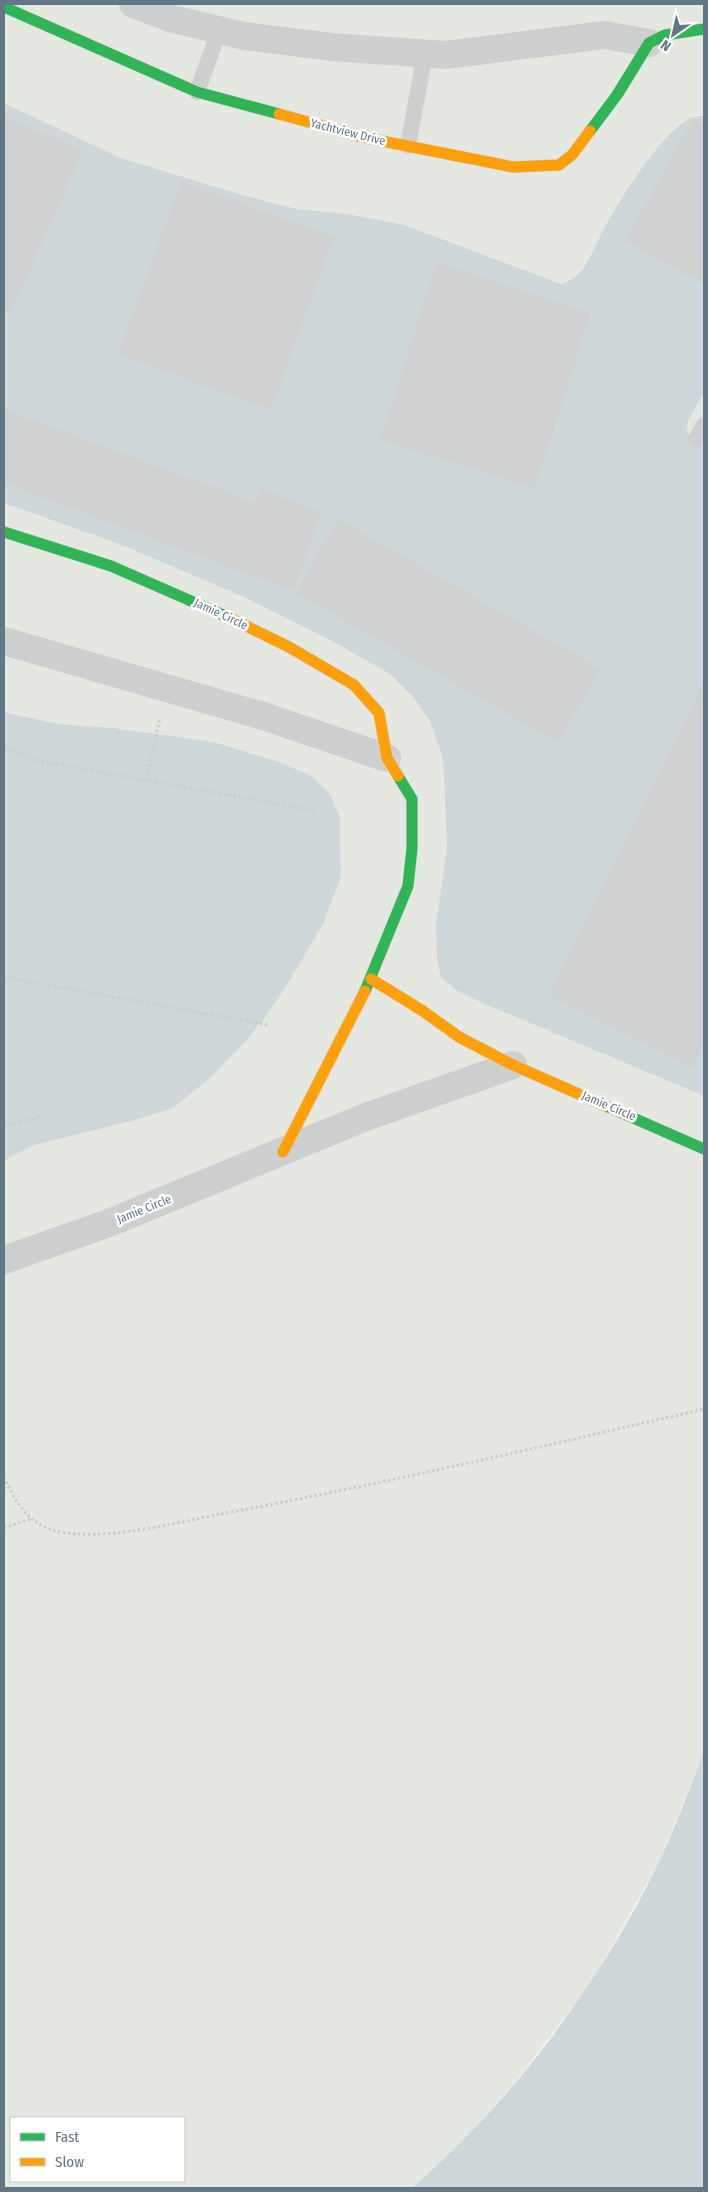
<svg xmlns="http://www.w3.org/2000/svg" width="708" height="2192" viewBox="0 0 708 2192" font-family="'Fira Sans Condensed',sans-serif">
	<style>
		.green { fill: #e4e8e1; fill-rule: evenodd }
		.water { fill: #ced7da }
		.building { fill: #d0d1d1 }
		.lines { fill: none; stroke-linecap: round; stroke-linejoin: round }
		.fast-casing { stroke: #d1d3d3; stroke-width: 12 }
		.slow-casing { stroke: #d1d3d3; stroke-width: 12 }
		.path { stroke: #cccdcd; stroke-width: 3; stroke-dasharray: 2.5 2.5; stroke-linecap: butt }
		.lane { stroke: #ced0d0; stroke-width: 16 }
		.street { stroke: #ced0d0; stroke-width: 28 }
		.fast { stroke: #30b455; stroke-width: 11 }
		.slow { stroke: #ff9f0a; stroke-width: 11 }
		.labels { text-anchor: middle; dominant-baseline: central; stroke-width: 5; stroke-linejoin: round; paint-order: stroke }
		.street-label { font-size: 12px; fill: #637686; stroke: #fff }
	</style>
	<rect width="100%" height="100%" fill="#f5f5f3"/>
	<!-- green -->
	<g class="green">
		<path d="M4 4H704V116L696 115 605 227 589 259 571 281 561 284 405 225 348 214 297 209 243 195 121 158 4 103Z"/>
		<path d="M704 392V445L687 432 688 421Z"/>
		<path d="M4 503 124 546 239 595 330 640 390 674 413 697 430 721 442 756 447 847 444 882 487 1005 704 1096V1752L658 1864 590 1985 516 2081 454 2152 412 2188H4V1161L31 1146 136 1120 173 1108 266 1016 323 924 341 877 340 818 310 775 276 761 214 742 114 728 59 724 4 712ZM11 2118H184V2181H11Z"/>
	</g>
	<!-- water -->
	<g class="water">
		<path d="M4 103 121 158 243 195 297 209 348 214 405 225 561 284C586 278 594 245 606 225 621 200 672 111 704 116V392L688 421 687 432 704 445V1096L487 1005 458 991 441 978 437 959 436 925 447 847 444 782 442 756 430 721 413 697 390 674 330 640 239 595 124 546 4 503Z"/>
		<path d="M4 712 59 724 114 728 214 742 276 761 310 775 330 794 340 818 341 877 323 924 290 980 266 1016 243 1044 210 1078 173 1108 136 1120 31 1146 4 1161Z"/>
		<path d="M704 1752V2188H412C512 2102 600 1983 658 1864 675 1828 689 1789 704 1752Z"/>
	</g>
	<!-- building -->
	<g class="building">
		<path d="M4 116 83 151 11 312 4 308Z"/>
		<path d="M693 120 704 126V285L625 240Z"/>
		<path d="M181 181 334 237 271 410 118 354Z"/>
		<path d="M437 263 591 313 534 489 380 439Z"/>
		<path d="M4 409 256 503 261 489 322 512 293 591 4 483Z"/>
		<path d="M338 519 601 669 558 743 296 593Z"/>
		<path d="M703 685 704 1044 693 1067 549 995Z"/>
	</g>
	<g class="lines">
		<defs>
			<g id="fast">
				<path d="M4 7 197 92 279 114"/>
				<path d="M590 131 617 95 649 43 665 35 704 29"/>
				<path d="M4 532 111 566 230 618"/>
				<path d="M365 991 408 886 412 848V799L398 776"/>
				<path d="M606 1106 704 1149"/>
			</g>
			<g id="slow">
				<path d="M279 114 367 138 513 167 559 165 572 155 590 131"/>
				<path d="M230 618 289 647 354 685 379 713 387 758 398 776"/>
				<path d="M371 979 423 1011 459 1037 513 1065 606 1106"/>
				<path d="M283 1152 365 991"/>
			</g>
		</defs>
		<!-- fast casing -->
		<use href="#fast" class="fast-casing"/>
		<!-- slow casing -->
		<use href="#slow" class="slow-casing"/>
		<!-- path -->
		<g class="path">
			<path d="M4 748 39 761 317 811"/>
			<path d="M147 781 160 717"/>
			<path d="M4 977 269 1025"/>
			<path d="M4 1127 41 1116"/>
			<path d="M4 1477C14 1500 28 1523 53 1530 100 1543 173 1523 221 1514 383 1484 544 1446 704 1409"/>
			<path d="M4 1528 30 1519"/>
		</g>
		<!-- lane -->
		<g class="lane">
			<path d="M197 92 219 31"/>
			<path d="M408 146 425 53"/>
			<path d="M696 439 704 425"/>
		</g>
		<!-- street -->
		<g class="street">
			<path d="M133 4 173 19 244 36 332 47 446 55 605 35 649 43"/>
			<path d="M4 641 263 716 387 758"/>
			<path d="M4 1260 109 1223 363 1118 513 1065"/>
		</g>
		<!-- fast -->
		<use href="#fast" class="fast"/>
		<!-- slow -->
		<use href="#slow" class="slow"/>
	</g>
	<g class="labels">
		<!-- street labels -->
		<g class="street-label">
			<text transform="translate(348 132) rotate(14)">Yachtview Drive</text>
			<text transform="translate(221 614) rotate(25)">Jamie Circle</text>
			<text transform="translate(609 1106) rotate(23)">Jamie Circle</text>
			<text transform="translate(144 1209) rotate(-22)">Jamie Circle</text>
		</g>
	</g>
	<!-- border -->
	<rect width="708" height="2192" fill="none" stroke="#637686" stroke-width="10"/>
	<!-- legend -->
	<rect x="10" y="2117" width="175" height="65" fill="#ffffff" stroke="#c1c8cf"/>
	<rect x="20" y="2133" width="25" height="8" fill="#30b455" stroke="#c1c8cf"/>
	<text x="55" y="2142" font-size="15" fill="#637686">Fast</text>
	<rect x="20" y="2158" width="25" height="8" fill="#ff9f0a" stroke="#c1c8cf"/>
	<text x="55" y="2167" font-size="15" fill="#637686">Slow</text>
	<!-- north arrow -->
	<g transform="translate(673 35) rotate(214)" stroke="#ffffff" stroke-width="4" paint-order="stroke">
	<path d="M0-4L9 19L0 12L-9 19Z" fill="#637686"/>
	<text y="-8" font-size="14" font-weight="bold" text-anchor="middle" fill="#637686">N</text>
	</g>
</svg>
